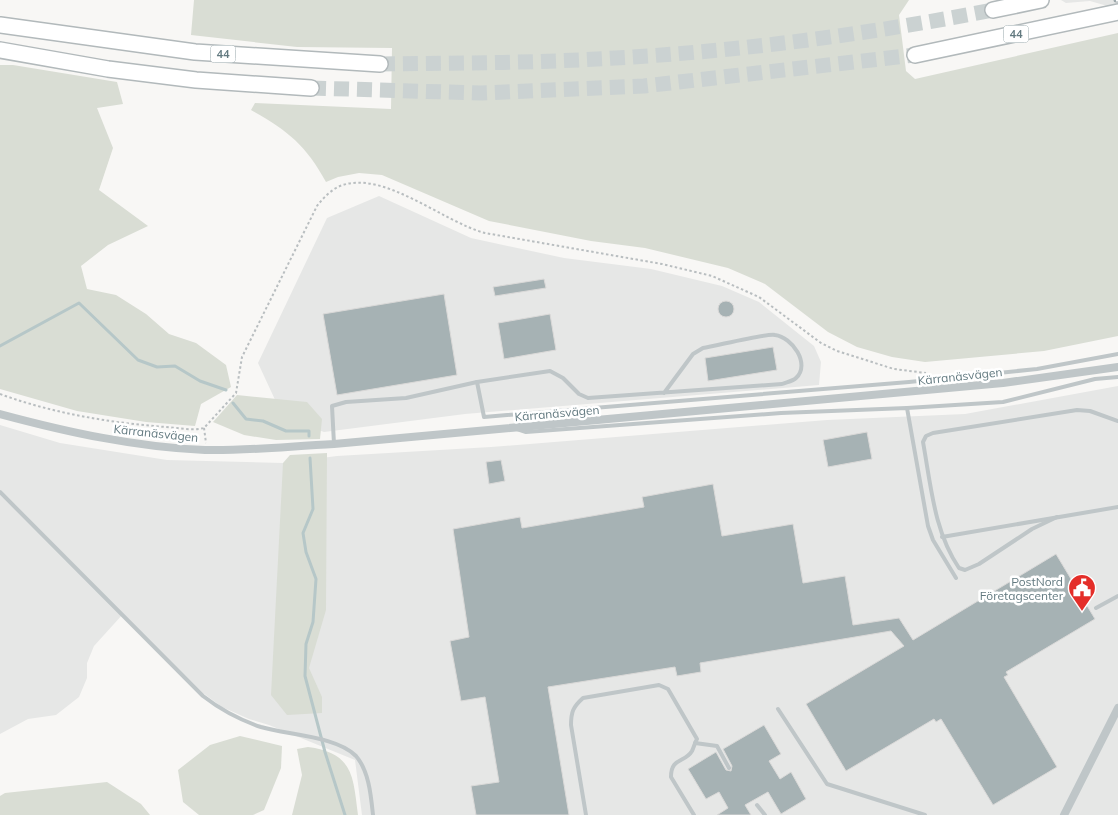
<svg xmlns="http://www.w3.org/2000/svg" width="1118" height="815" viewBox="0 0 1118 815" font-family="Mulish,sans-serif">
	<style>
		.built { fill: #e6e7e6 }
		.green { fill: #d9ddd4 }
		.lines { fill: none; stroke-linecap: round; stroke-linejoin: round }
		.stream { stroke: #b6c7c8; stroke-width: 3 }
		.building { fill: #a6b2b4; stroke: #dad9d8 }
		.highway-tunnel { stroke: #cbd2d2; stroke-width: 15; stroke-dasharray: 15 8; stroke-linecap: butt }
		.highway-casing { stroke: #b2b9bb; stroke-width: 18 }
		.path { stroke: #b9bec0; stroke-width: 2; stroke-dasharray: 2.5 2.5; stroke-linecap: butt }
		.lane { stroke: #bfc6c8; stroke-width: 4 }
		.street { stroke: #bfc6c8; stroke-width: 8 }
		.highway { stroke: #fff; stroke-width: 15 }
		.rail-casing { stroke: #9ea9ac; stroke-width: 5 }
		.rail { stroke: #fff; stroke-width: 3; stroke-dasharray: 9; stroke-linecap: butt }
		.labels { text-anchor: middle; dominant-baseline: central; stroke-width: 5; stroke-linejoin: round; paint-order: stroke }
		.shield { fill: #fff; stroke: #92a2a6; stroke-width: 1 }
		.shield-label { font-size: 11px; font-weight: bold; fill: #637a80 }
		.street-label { font-size: 12px; fill: #637a80; stroke: #fff }
		.poi-label { font-size: 12px; fill: #637a80; stroke: #fff; text-anchor: end }
	</style>
	<rect width="100%" height="100%" fill="#f8f7f5"/>
	<!-- built -->
	<g class="built">
		<path d="M1061 0H1118V9L1090 1 1066 3Z"/>
		<path d="M379 196 471 238 564 258 651 269 722 286 759 302 814 346 821 362 819 385 465 414 324 432 283 417 258 363 327 218Z"/>
		<path d="M1118 386V815H362L355 760 269 725 249 719 222 707 203 693 123 614 94 646 87 663V678L79 697 56 715 28 719 0 734V425L60 443 167 460 283 463 337 456 491 447 827 420 965 414Z"/>
	</g>
	<!-- green -->
	<g class="green">
		<path d="M194 0H909L899 15 906 71 915 79 1118 33V336L1044 351 925 362 892 357 857 347 828 332 765 284 728 268 645 248 591 241 489 221 382 175 359 173 338 177 326 182C306 145 287 130 251 110L255 103 391 109 392 48 297 47 191 35Z"/>
		<path d="M0 65H13L117 82 123 104 97 108 113 148 99 190 148 226 108 245 81 266 87 289 116 295 146 314 169 334 196 343 226 365 231 387 201 404 195 426 146 422 77 411 0 389Z"/>
		<path d="M237 395 307 402 322 419 320 439 276 440 244 435 213 422Z"/>
		<path d="M327 453 326 610 309 668 322 697V713L287 715 271 695 283 463 290 455Z"/>
		<path d="M240 736 282 746 281 768 264 810 253 815H199L183 802 178 770 210 745Z"/>
		<path d="M308 747C354 753 353 777 358 815H292L302 775 297 749Z"/>
		<path d="M107 782 141 804 150 815H0V796L5 793Z"/>
	</g>
	<g class="lines">
		<!-- stream -->
		<g class="stream">
			<path d="M0 346 79 303 138 360 157 367 175 366 200 381 226 390"/>
			<path d="M233 403 246 419 263 421 286 431H309V436"/>
			<path d="M310 458 313 509 303 533 306 552 316 579 313 622 306 644 305 676 325 752 345 815"/>
		</g>
	</g>
	<!-- building -->
	<g class="building">
		<path d="M544 279 546 288 495 296 493 287Z"/>
		<path d="M444 294 457 375 337 395 323 314Z"/>
		<circle cx="726" cy="309" r="8"/>
		<path d="M550 314 556 350 504 359 498 323Z"/>
		<path d="M773 347 777 370 708 381 705 358Z"/>
		<path d="M867 432 872 459 828 467 823 440Z"/>
		<path d="M501 460 505 481 489 484 486 462Z"/>
		<path d="M713 484 722 536 793 524 803 583 845 576 853 625 899 618 913 640 1056 554 1095 619 1006 672 1008 675 1004 677 1057 767 993 805 941 719 936 722 934 719 846 771 806 704 904 646 891 631 700 663 701 672 677 676 675 667 548 687 569 815H476L471 786 499 782 485 697 461 701 450 641 469 637 453 529 520 517 522 528 644 507 642 497Z"/>
		<path d="M764 725 781 754 769 761 780 779 791 772 806 799 781 814 768 792 745 805 751 815H717L728 808 719 792 706 799 688 769 716 752 726 770 731 771 732 766 723 749Z"/>
	</g>
	<g class="lines">
		<!-- highway-tunnel -->
		<g class="highway-tunnel">
			<path d="M380 64C458 63 537 63 615 58 741 51 869 34 993 10"/>
			<path d="M311 88 481 93 644 86 915 55"/>
		</g>
		<defs>
			<g id="highway">
				<path d="M993 10 1041 0"/>
				<path d="M0 25 195 52 380 64"/>
				<path d="M0 50 108 69 196 80 311 88"/>
				<path d="M915 55 1118 12"/>
			</g>
		</defs>
		<!-- highway casing -->
		<use href="#highway" class="highway-casing"/>
		<!-- path -->
		<g class="path">
			<path d="M0 394C52 413 110 423 166 427 179 428 192 431 204 428L236 393 242 357 317 206C323 198 331 190 340 186 383 169 443 222 485 233L662 264 712 276 759 297 821 343 837 351 894 369 926 373"/>
			<path d="M204 428 206 443"/>
		</g>
		<!-- lane -->
		<g class="lane">
			<path d="M477 382 484 417 909 382 1037 369 1118 354"/>
			<path d="M907 408 1003 402 1095 379 1118 377"/>
			<path d="M517 429 526 432 781 413 907 408 928 526 933 540 956 578"/>
			<path d="M334 444 332 406 346 402 406 398 477 382 550 371 563 378 579 394 588 398 782 384C787 382 793 381 796 378 811 364 792 337 775 335 766 333 716 346 703 348L693 354 664 393"/>
			<path d="M0 492 203 696C221 710 240 720 261 727 287 735 337 736 356 756 369 771 371 796 373 815"/>
			<path d="M1057 517 1032 529 979 564 965 570 959 568C934 531 931 486 923 442L926 436 933 433 1077 410 1090 411 1118 421"/>
			<path d="M942 537 1118 507"/>
			<path d="M1096 608 1118 596"/>
			<path d="M778 709 827 784 925 815"/>
			<path d="M695 743 717 746 729 768"/>
			<path d="M757 805 765 815"/>
			<path d="M586 815 571 725C571 712 573 707 583 698L659 685 668 689 697 739C695 742 694 747 692 751 685 763 671 757 671 777L694 815"/>
		</g>
		<!-- street -->
		<g class="street">
			<path d="M0 414C67 432 135 447 205 450 248 451 291 446 334 444L1003 383 1118 367"/>
			<path d="M1064 815 1118 708"/>
		</g>
		<!-- highway -->
		<use href="#highway" class="highway"/>
		<defs>
			<path id="rail" d="M1116 0H1118"/>
		</defs>
		<!-- rail casing -->
		<use href="#rail" class="rail-casing"/>
		<!-- rail -->
		<use href="#rail" class="rail"/>
	</g>
	<!-- icons -->
	<defs>
		<symbol id="civic-pin" viewBox="-11 -11 22 30"><path d="M0 17L-7.5 6A9.5 9.5 0 1 1 7.5 6Z" fill="#e42e29" stroke="#fff"/><path d="M-.6-6.5H3V-4.5H.6V-3L4-1V1h2V6H-6V1h2V-1L-.6-3ZM-1.2 2.5V6h2.4V2.5Z" fill="#fff"/></symbol>
	</defs>
	<g fill-rule="evenodd">
		<use href="#civic-pin" x="1066" y="572" width="32" height="43"/>
	</g>
	<g class="labels">
		<!-- shield labels -->
		<g class="shield">
			<rect x="1003.5" y="25.5" width="25" height="17" rx="4"/>
			<rect x="210.5" y="45.5" width="25" height="17" rx="4"/>
		</g>
		<g class="shield-label">
			<text x="1016" y="34">44</text>
			<text x="223" y="54">44</text>
		</g>
		<!-- street labels -->
		<g class="street-label">
			<text transform="translate(960 376) rotate(-6)">Kärranäsvägen</text>
			<text transform="translate(557 413) rotate(-5)">Kärranäsvägen</text>
			<text transform="translate(156 433) rotate(6)">Kärranäsvägen</text>
		</g>
		<!-- poi labels -->
		<g class="poi-label">
			<text x="1063" y="581">PostNord<tspan x="1063" dy="14">Företagscenter</tspan></text>
		</g>
	</g>
</svg>
